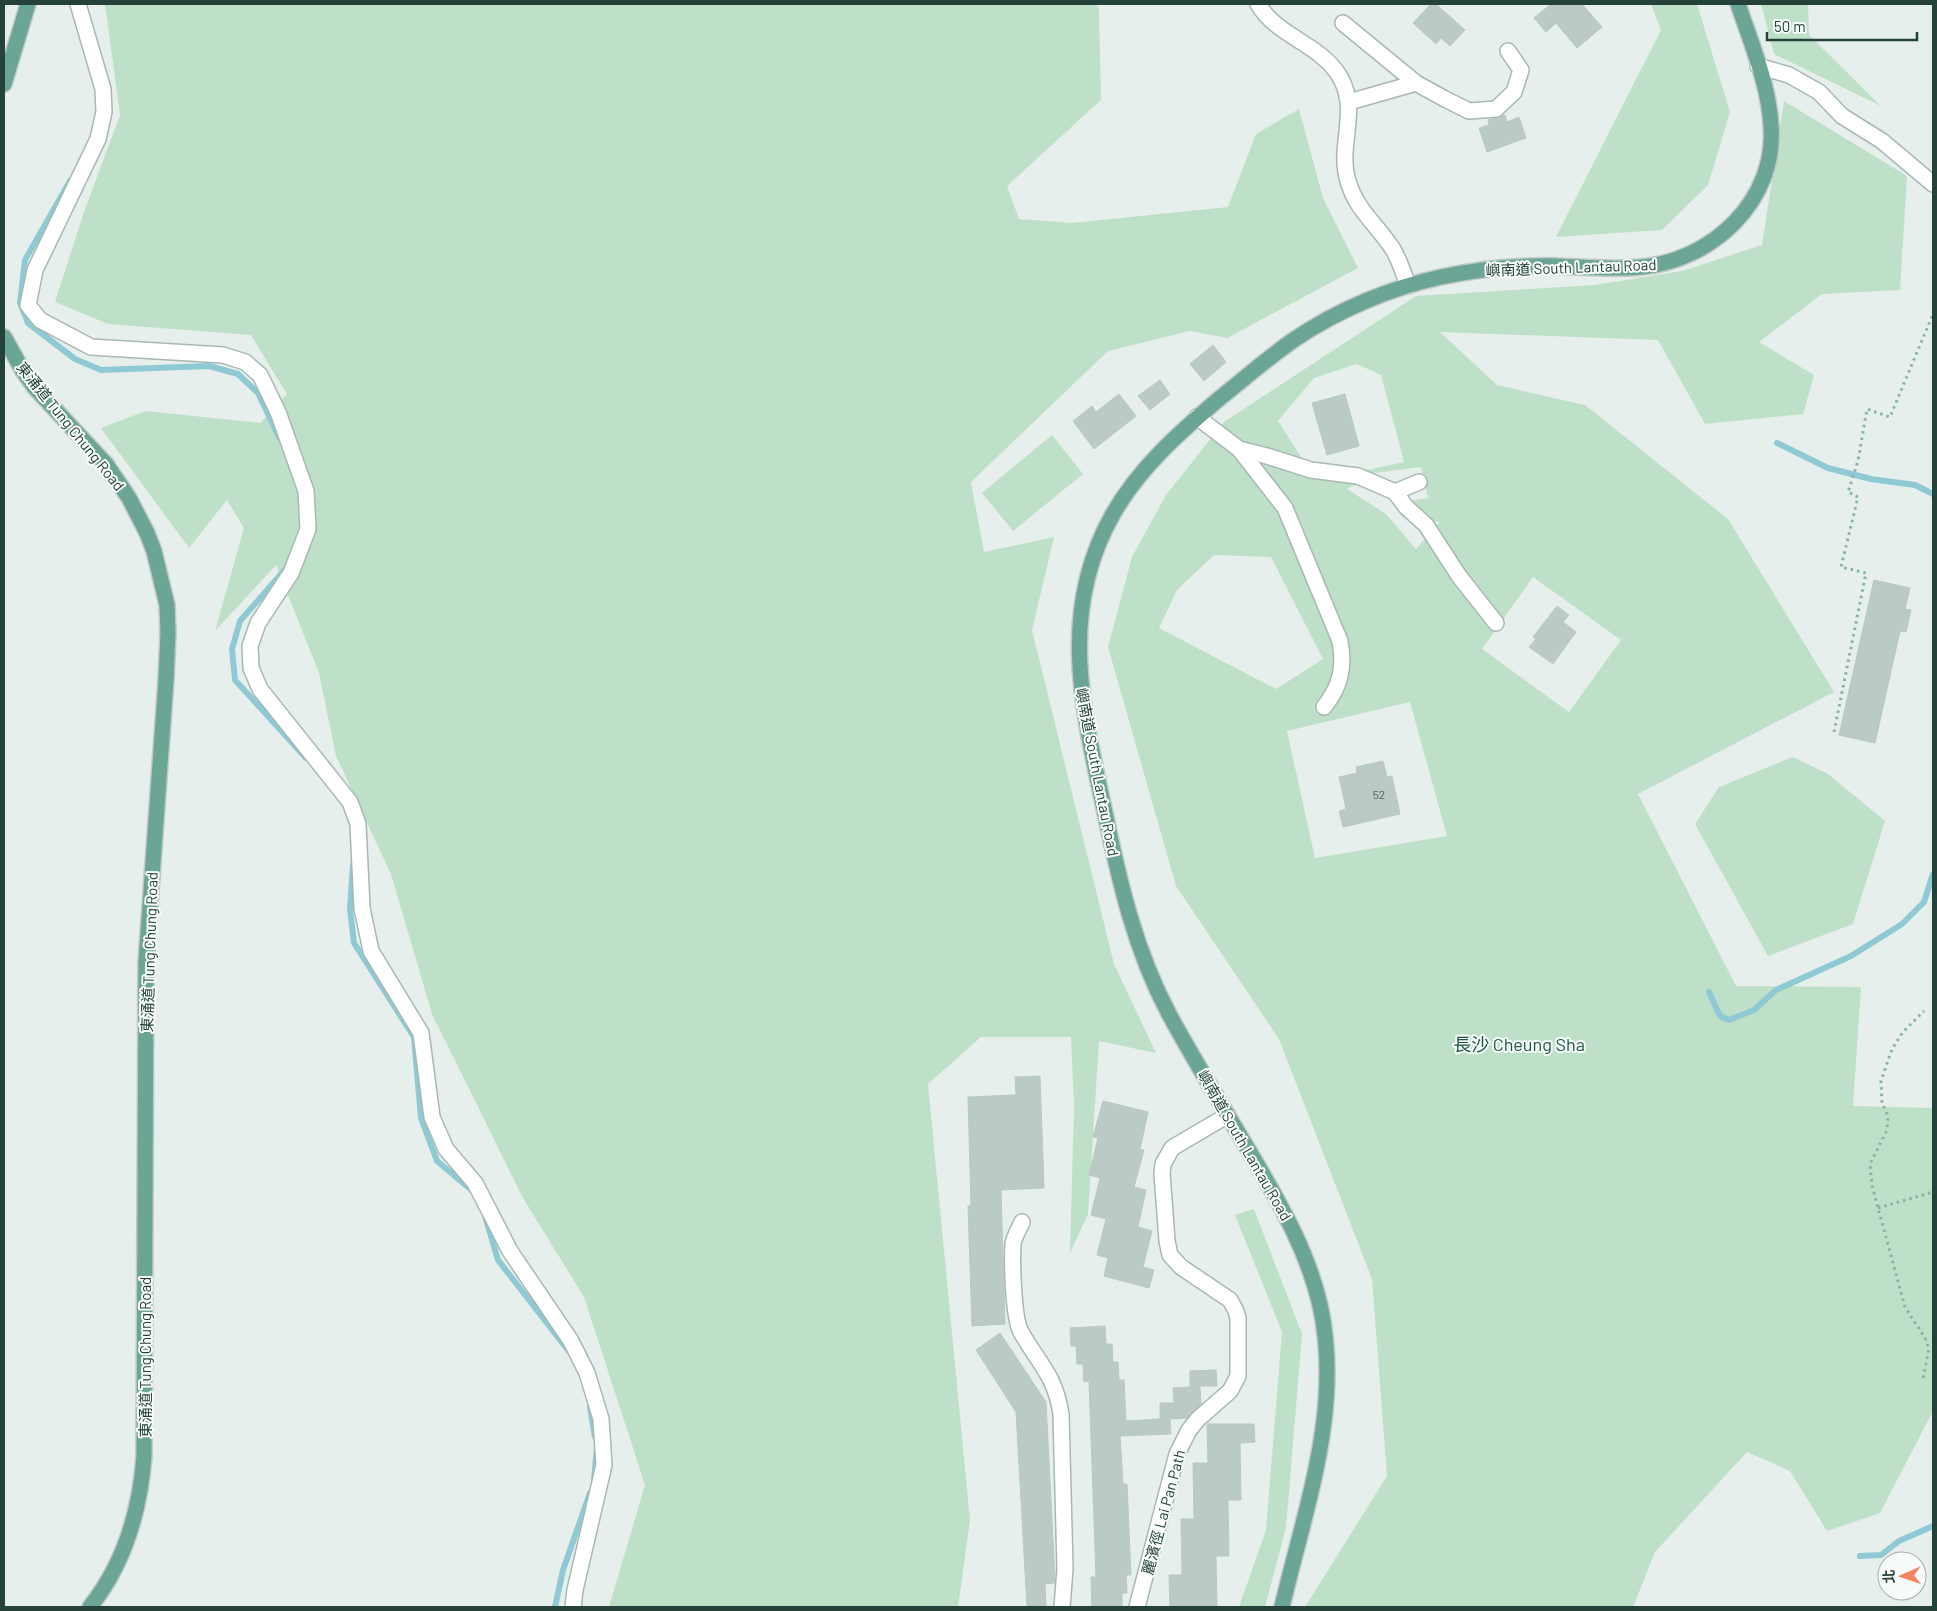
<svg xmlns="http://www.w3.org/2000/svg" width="1937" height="1611" viewBox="0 0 1937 1611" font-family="Barlow,'Noto Sans TC',sans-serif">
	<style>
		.green { fill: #bfe0c8; fill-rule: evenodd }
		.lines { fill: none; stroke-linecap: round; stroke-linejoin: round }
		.stream { stroke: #8ec9d4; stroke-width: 6 }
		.building { fill: #bbcac4; stroke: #b8c9c2 }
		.minor-casing { stroke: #a8b8b2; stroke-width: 18 }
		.major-casing { stroke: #c2cac8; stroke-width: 18 }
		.path { stroke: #86b3a5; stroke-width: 3; stroke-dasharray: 2.5 4; stroke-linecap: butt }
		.minor { stroke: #fff; stroke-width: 15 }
		.major { stroke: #6aa596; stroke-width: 15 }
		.labels { text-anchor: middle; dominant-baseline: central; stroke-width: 4; stroke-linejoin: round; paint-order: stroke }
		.number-label { font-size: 12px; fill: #4a645c }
		.street-label { font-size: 15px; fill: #24423a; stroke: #f7fbf9 }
		.quarter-label { font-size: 18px; fill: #1f5548; stroke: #f7fbf9 }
	</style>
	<rect width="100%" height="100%" fill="#e6efeb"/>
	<!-- green -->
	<g class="green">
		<path d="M105 4H1096L1099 8 1101 100 1007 186 1019 219 1072 223 1228 207 1256 134 1299 109 1323 198 1358 268 1227 338 1190 331 1108 351 971 482 984 552 1054 537 1032 630 1114 964 1156 1053 1099 1041 1088 1214 1070 1253 1074 1106 1071 1037H981L928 1084 970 1520 958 1607H609L645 1485 584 1297 523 1198 432 1014 391 874 336 756 319 673 276 565 215 631 244 528 227 500 189 548 101 428 146 411 260 423 287 394 251 335 108 324 55 302 84 212 120 115Z"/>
		<path d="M1651 4H1697L1730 112 1708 185 1662 230 1556 237 1661 30Z"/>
		<path d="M1761 4H1808L1809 35 1881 106 1774 54Z"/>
		<path d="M1784 101 1907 176 1900 290 1822 294 1759 342 1814 375 1803 414 1705 424 1658 340 1440 332 1497 385 1585 405 1728 519 1834 692 1638 794 1736 986 1861 987 1853 1106 1933 1108V1411L1880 1513 1827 1531 1790 1471 1747 1452 1655 1552 1633 1607H1305L1387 1476 1372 1279 1279 1039 1176 886 1108 647 1132 557 1166 495 1224 422 1416 296 1595 285 1682 271 1762 245ZM1357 364 1381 375 1404 462 1362 471 1303 460 1278 421 1314 378ZM1421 467 1428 498 1409 501 1413 520 1440 522 1416 549 1386 514 1347 489 1375 473ZM1214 555 1271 557 1323 659 1276 689 1159 628 1177 590ZM1533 577 1621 640 1569 712 1482 649ZM1410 702 1447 836 1315 858 1287 731Z"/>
		<path d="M1052 435 1083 474 1013 531 982 493Z"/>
		<path d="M1793 757 1828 774 1885 821 1853 924 1768 956 1695 824 1719 787Z"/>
		<path d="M1254 1209 1302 1334 1286 1528 1265 1607H1239L1266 1530 1282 1332 1235 1215Z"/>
	</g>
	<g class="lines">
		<!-- stream -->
		<g class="stream">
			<path d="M70 181 25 260 20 303 28 323 75 359 101 370 209 366 238 374 258 393 279 437"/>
			<path d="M1777 443 1828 468 1871 479 1915 485 1933 494"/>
			<path d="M289 565 240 621 232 649 235 680 306 758"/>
			<path d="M353 865 350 909 354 943 414 1037 421 1118 437 1161 475 1193"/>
			<path d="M1709 992 1720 1016 1729 1020 1754 1010 1776 990 1851 956 1902 924 1924 902 1933 874"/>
			<path d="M485 1216 498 1260 571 1354"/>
			<path d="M590 1407 595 1437"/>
			<path d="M594 1481 597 1446"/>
			<path d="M1860 1556 1881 1555 1899 1541 1933 1526"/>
			<path d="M555 1607 563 1570 590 1493"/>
		</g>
	</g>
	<!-- building -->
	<g class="building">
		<path d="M1431 4H1436L1465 30 1450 46 1441 38 1436 44 1413 23Z"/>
		<path d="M1551 4H1582L1602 27 1577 48 1556 23 1546 32 1534 18Z"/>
		<path d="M1505 115 1507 122 1519 117 1526 138 1487 152 1479 128 1489 125 1488 120Z"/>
		<path d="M1213 345 1226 362 1204 381 1190 364Z"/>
		<path d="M1160 380 1170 394 1150 410 1138 396Z"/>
		<path d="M1119 394 1136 416 1094 449 1073 421 1092 406 1096 412Z"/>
		<path d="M1345 394 1359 446 1327 455 1312 403Z"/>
		<path d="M1874 580 1910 588 1905 609 1911 610 1906 632 1900 631 1875 743 1839 735Z"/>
		<path d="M1557 606 1569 615 1563 622 1576 632 1553 664 1529 647 1536 639 1533 637Z"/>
		<path d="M1383 761 1387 777 1392 776 1400 814 1343 827 1339 811 1346 809 1339 777 1357 773 1356 767Z"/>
		<path d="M1040 1076 1044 1188 1001 1190 1005 1324 972 1326 968 1206H971L968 1097 1016 1095 1015 1077Z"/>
		<path d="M1103 1101 1148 1112 1140 1149 1144 1150 1134 1187 1146 1190 1138 1227 1152 1231 1143 1267 1154 1270 1149 1288 1104 1276 1108 1258 1097 1255 1106 1219 1091 1215 1100 1178 1089 1175 1098 1138 1093 1137Z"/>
		<path d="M1105 1326 1106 1344H1112L1113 1362H1118L1119 1380H1124L1126 1421 1160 1419V1403H1174L1173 1388 1190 1387V1371L1216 1370 1217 1386H1200L1201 1404 1187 1418 1170 1419 1171 1434 1120 1436 1123 1484H1127L1131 1575H1126L1127 1593H1122V1607H1092L1091 1577H1096L1089 1381 1084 1382 1083 1364H1077L1076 1346H1071L1070 1328Z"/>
		<path d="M1000 1333 1046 1402 1055 1580 1054 1583 1045 1584 1046 1607H1027L1016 1412 976 1350Z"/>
		<path d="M1207 1424H1254L1255 1442 1240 1443 1241 1500H1228L1229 1556H1216L1217 1607H1170L1169 1575H1182L1181 1519H1194L1193 1463H1208Z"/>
	</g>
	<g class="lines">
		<defs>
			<g id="minor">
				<path d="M78 4 103 89 104 112 98 139 35 270 28 305 40 320 91 347 223 355 245 362 260 375 278 412 306 491 308 529 291 573 258 623 250 646 251 668 260 689 350 802 358 824 362 908 371 951 421 1033 432 1117 446 1149 475 1183 510 1251 571 1341 587 1373 601 1419 604 1465 575 1590 573 1607"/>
				<path d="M1258 4C1276 36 1321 44 1340 77 1360 112 1337 145 1348 181 1357 212 1378 225 1394 251 1400 262 1404 274 1408 286"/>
				<path d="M1343 23 1416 83 1445 99 1469 111 1496 109 1514 92 1521 70 1508 51"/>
				<path d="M1758 66 1789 75 1819 92 1842 116 1882 141 1933 184"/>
				<path d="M1349 102 1416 83"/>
				<path d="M1197 417 1239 449 1285 508 1340 641C1345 668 1340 687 1324 707"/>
				<path d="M1239 449 1267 456 1311 470 1358 476 1395 492 1419 482"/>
				<path d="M1395 492 1406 507 1426 525 1459 576 1496 623"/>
				<path d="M1022 1222C1019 1229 1014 1237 1013 1244 1012 1261 1013 1318 1021 1332 1039 1364 1055 1375 1061 1414L1065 1569 1062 1607"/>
				<path d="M1137 1607 1177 1454 1189 1430 1198 1419 1230 1391 1238 1376V1318L1236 1311 1230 1300 1181 1267 1170 1255 1167 1241 1162 1173 1163 1164 1172 1148 1228 1115"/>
			</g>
			<g id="major">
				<path d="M4 84 28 4"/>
				<path d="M4 337 23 371 35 388 106 464 129 498 147 533 154 551 167 605 168 633 166 680 146 962 144 1456C140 1511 124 1564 90 1607"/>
				<path d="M1282 1607C1305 1508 1343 1408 1320 1305 1308 1253 1282 1207 1255 1161 1226 1112 1196 1064 1169 1014 1135 950 1120 884 1105 813 1083 711 1057 612 1113 514 1139 468 1180 432 1220 398 1245 378 1269 357 1295 339 1338 310 1390 288 1441 277 1479 269 1517 265 1557 266 1585 267 1613 270 1641 267 1712 261 1777 200 1771 126 1769 85 1751 43 1738 4"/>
			</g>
		</defs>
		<!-- minor casing -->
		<use href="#minor" class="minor-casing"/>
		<!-- major casing -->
		<use href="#major" class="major-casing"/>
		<!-- path -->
		<g class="path">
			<path d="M1834 732 1866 573 1841 567 1858 497 1848 492 1858 461 1867 409 1890 417 1933 314"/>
			<path d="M1878 1208 1933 1192"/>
			<path d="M1923 1378 1929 1349 1925 1338 1905 1307 1878 1208 1872 1185 1870 1164 1887 1130 1888 1116 1882 1103 1881 1081 1892 1049 1903 1032 1924 1011"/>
		</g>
		<!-- minor -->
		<use href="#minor" class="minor"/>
		<!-- major -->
		<use href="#major" class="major"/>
	</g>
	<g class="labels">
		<!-- number labels -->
		<g class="number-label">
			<text x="1379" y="794">52</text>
		</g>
		<!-- street labels -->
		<g class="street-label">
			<text transform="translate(1571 267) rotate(-2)">嶼南道 South Lantau Road</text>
			<text transform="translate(71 426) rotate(51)">東涌道 Tung Chung Road</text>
			<text transform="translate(1098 772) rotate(79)">嶼南道 South Lantau Road</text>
			<text transform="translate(149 952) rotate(-88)">東涌道 Tung Chung Road</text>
			<text transform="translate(1245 1145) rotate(60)">嶼南道 South Lantau Road</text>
			<text transform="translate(145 1357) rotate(-90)">東涌道 Tung Chung Road</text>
			<text transform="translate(1163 1512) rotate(-75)">麗濱徑 Lai Pan Path</text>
		</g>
		<!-- quarter labels -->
		<g class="quarter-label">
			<text x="1519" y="1044">長沙 Cheung Sha</text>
		</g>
	</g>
	<!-- border -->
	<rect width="1937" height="1611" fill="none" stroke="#24423a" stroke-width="10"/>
	<!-- north arrow -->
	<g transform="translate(1902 1576) rotate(268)"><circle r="24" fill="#f7fbf9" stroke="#a3b1ad"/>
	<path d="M0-4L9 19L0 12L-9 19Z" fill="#f4845f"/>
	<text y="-8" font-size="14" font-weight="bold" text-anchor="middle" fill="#24423a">北</text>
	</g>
	<!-- scale -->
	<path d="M1767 32v8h150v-8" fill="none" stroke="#24423a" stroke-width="2.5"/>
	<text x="1774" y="32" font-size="15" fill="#24423a" stroke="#f7fbf9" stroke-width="4" paint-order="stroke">50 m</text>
</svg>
